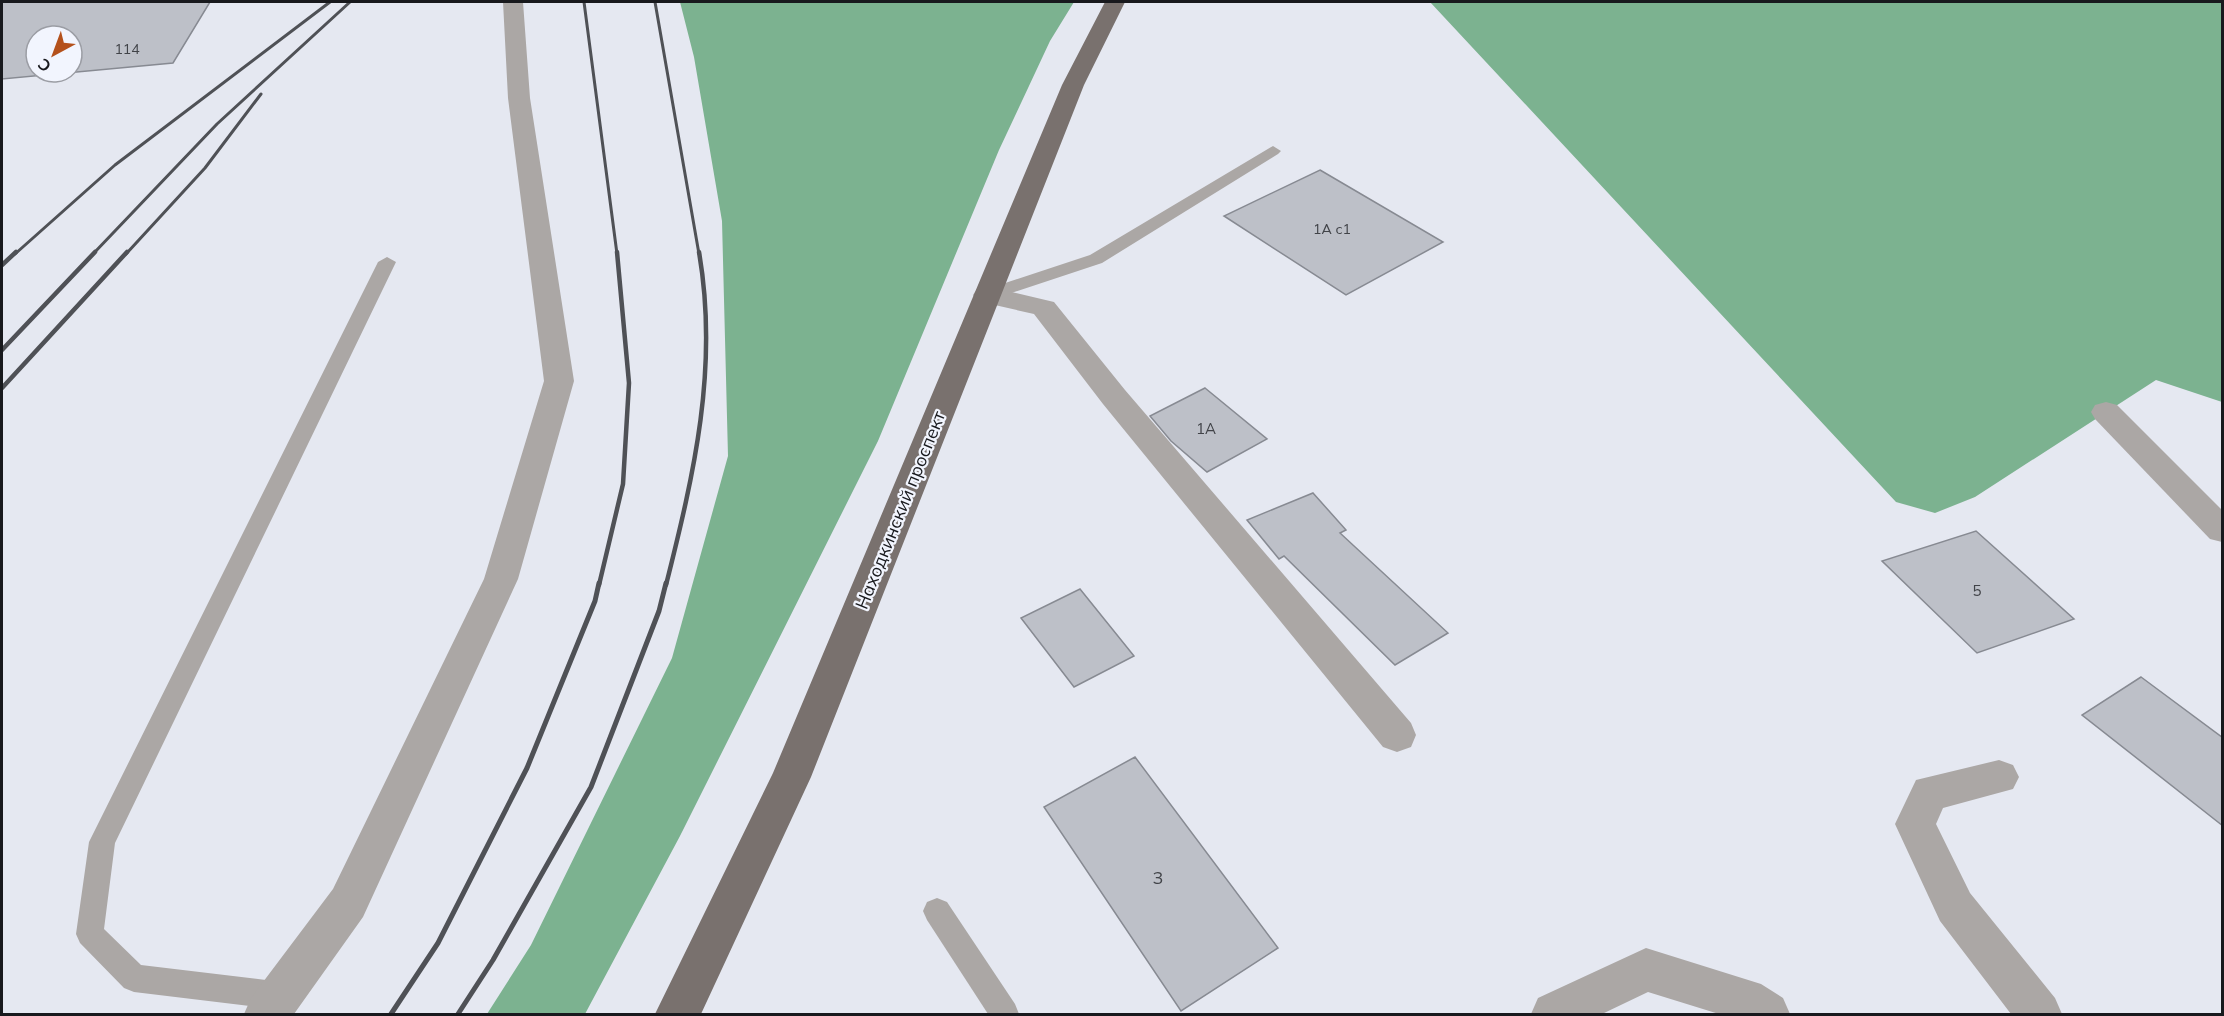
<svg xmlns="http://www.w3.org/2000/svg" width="2224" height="1016" viewBox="0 0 2224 1016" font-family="Mulish,sans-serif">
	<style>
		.forest { fill: #7cb290 }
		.building { fill: #bdc0c8; stroke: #878a92; stroke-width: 1.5; fill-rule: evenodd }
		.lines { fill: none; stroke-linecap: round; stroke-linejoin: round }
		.service { fill: #aba7a5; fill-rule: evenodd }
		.minor { fill: #aba7a5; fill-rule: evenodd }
		.primary { fill: #79716e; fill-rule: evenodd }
		.rail-far2 { stroke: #4f5156; stroke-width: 3 }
		.rail-far1 { stroke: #4f5156; stroke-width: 4.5 }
		.rail { stroke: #4f5156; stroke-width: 5 }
		.labels { text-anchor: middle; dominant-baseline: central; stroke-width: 4.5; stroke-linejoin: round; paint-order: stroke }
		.far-number-label { font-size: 14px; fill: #414348 }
		.number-label { font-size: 15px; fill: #414348 }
		.street-label { font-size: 18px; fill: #18191d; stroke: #f2f5fe }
		.near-number-label { font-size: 18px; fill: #414348 }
	</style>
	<rect width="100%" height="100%" fill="#e5e8f1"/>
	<!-- forest -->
	<g class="forest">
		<path d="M680 2H1074L1050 41 999 150 878 441 680 836 585 1014H487L531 945 672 658 728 456 722 221 694 57Z"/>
		<path d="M1430 2H2222V402L2156 380 1975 497 1935 513 1896 502Z"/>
	</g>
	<!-- building -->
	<g class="building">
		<path d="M2 2H210L173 63 2 79ZM36 36H72V72H36Z"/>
		<path d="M1320 170 1443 242 1346 295 1224 216Z"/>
		<path d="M1205 388 1267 439 1207 472 1171 441 1150 416Z"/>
		<path d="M1313 493 1346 530 1340 533 1448 633 1395 665 1284 556 1279 559 1247 520Z"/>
		<path d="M1976 531 2074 619 1977 653 1882 561Z"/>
		<path d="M1080 589 1134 656 1074 687 1021 618Z"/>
		<path d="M2141 677 2223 738V826L2082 715Z"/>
		<path d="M1135 757 1278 948 1181 1011 1044 807Z"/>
	</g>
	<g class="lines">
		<!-- service -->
		<g class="service">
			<path d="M1273 146 1281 151 1278 154 1102 263 993 299H981L978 295 981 291 1090 255Z"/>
			<path d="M387 257 396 262 115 843 104 929 141 965 282 982 292 986 296 996 292 1006 282 1010 134 992 124 988 80 943 76 934 89 842 378 262Z"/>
			<path d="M937 898 947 902 1015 1004 1019 1014H988L927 920 923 911 927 902Z"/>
		</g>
		<!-- minor -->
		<g class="minor">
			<path d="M503 2H523L530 98 574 381 518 579 363 917 294 1014H244L251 998 333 889 484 579 544 381 508 98Z"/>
			<path d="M987 286 1054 302 1125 390 1411 723 1416 735 1411 747 1397 752 1383 747 1103 404 1034 314 977 301 973 295 977 289Z"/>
			<path d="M2106 402 2117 405 2222 510V542L2210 539 2095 419 2091 412 2095 405Z"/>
			<path d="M1999 760 2013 765 2019 777 2013 789 1943 808 1936 824 1970 893 2055 998 2062 1014H2011L1940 921 1895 824 1916 780Z"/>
			<path d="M1646 948 1761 984 1783 998 1790 1014H1719L1648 992 1602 1014H1531L1538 998Z"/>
		</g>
		<!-- primary -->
		<path class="primary" d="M1105 2H1125L1084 85 811 777 701 1014H655L773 773 1062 85Z"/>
		<!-- rail-far2 -->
		<g class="rail-far2">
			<path d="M584 2 617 254"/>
			<path d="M655 2 699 254"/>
			<path d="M15 254 115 165 330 2"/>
			<path d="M93 254 217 124 350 2"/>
			<path d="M126 254 205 168 261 94"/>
		</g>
		<!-- rail-far1 -->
		<g class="rail-far1">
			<path d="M2 265 16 252"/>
			<path d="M2 350 95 252"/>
			<path d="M2 388 127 252"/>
			<path d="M599 585 623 484 629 383 617 252"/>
			<path d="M666 585C694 474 719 367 699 252"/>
		</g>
		<!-- rail -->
		<g class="rail">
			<path d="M391 1014 438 943 527 768 595 601 599 583"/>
			<path d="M458 1014 493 960 591 787 659 611 666 583"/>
		</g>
	</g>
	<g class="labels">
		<!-- far-number labels -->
		<g class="far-number-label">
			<text x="127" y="49">114</text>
			<text x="1332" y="229">1А с1</text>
		</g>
		<!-- number labels -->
		<g class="number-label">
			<text x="1206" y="428">1А</text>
			<text x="1977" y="590">5</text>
		</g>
		<!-- street labels -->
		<g class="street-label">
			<text transform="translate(900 510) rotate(-68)">Находкинский проспект</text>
		</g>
		<!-- near-number labels -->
		<g class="near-number-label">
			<text x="1158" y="877">3</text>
		</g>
	</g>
	<!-- border -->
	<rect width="2224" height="1016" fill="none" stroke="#18191d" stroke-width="6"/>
	<!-- north arrow -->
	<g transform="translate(54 54) rotate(221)"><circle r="28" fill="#f2f5fe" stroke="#9b9da4" stroke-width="1.5"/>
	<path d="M0-4.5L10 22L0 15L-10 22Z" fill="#b4511c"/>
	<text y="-9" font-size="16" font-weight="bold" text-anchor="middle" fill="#18191d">С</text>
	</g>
</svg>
